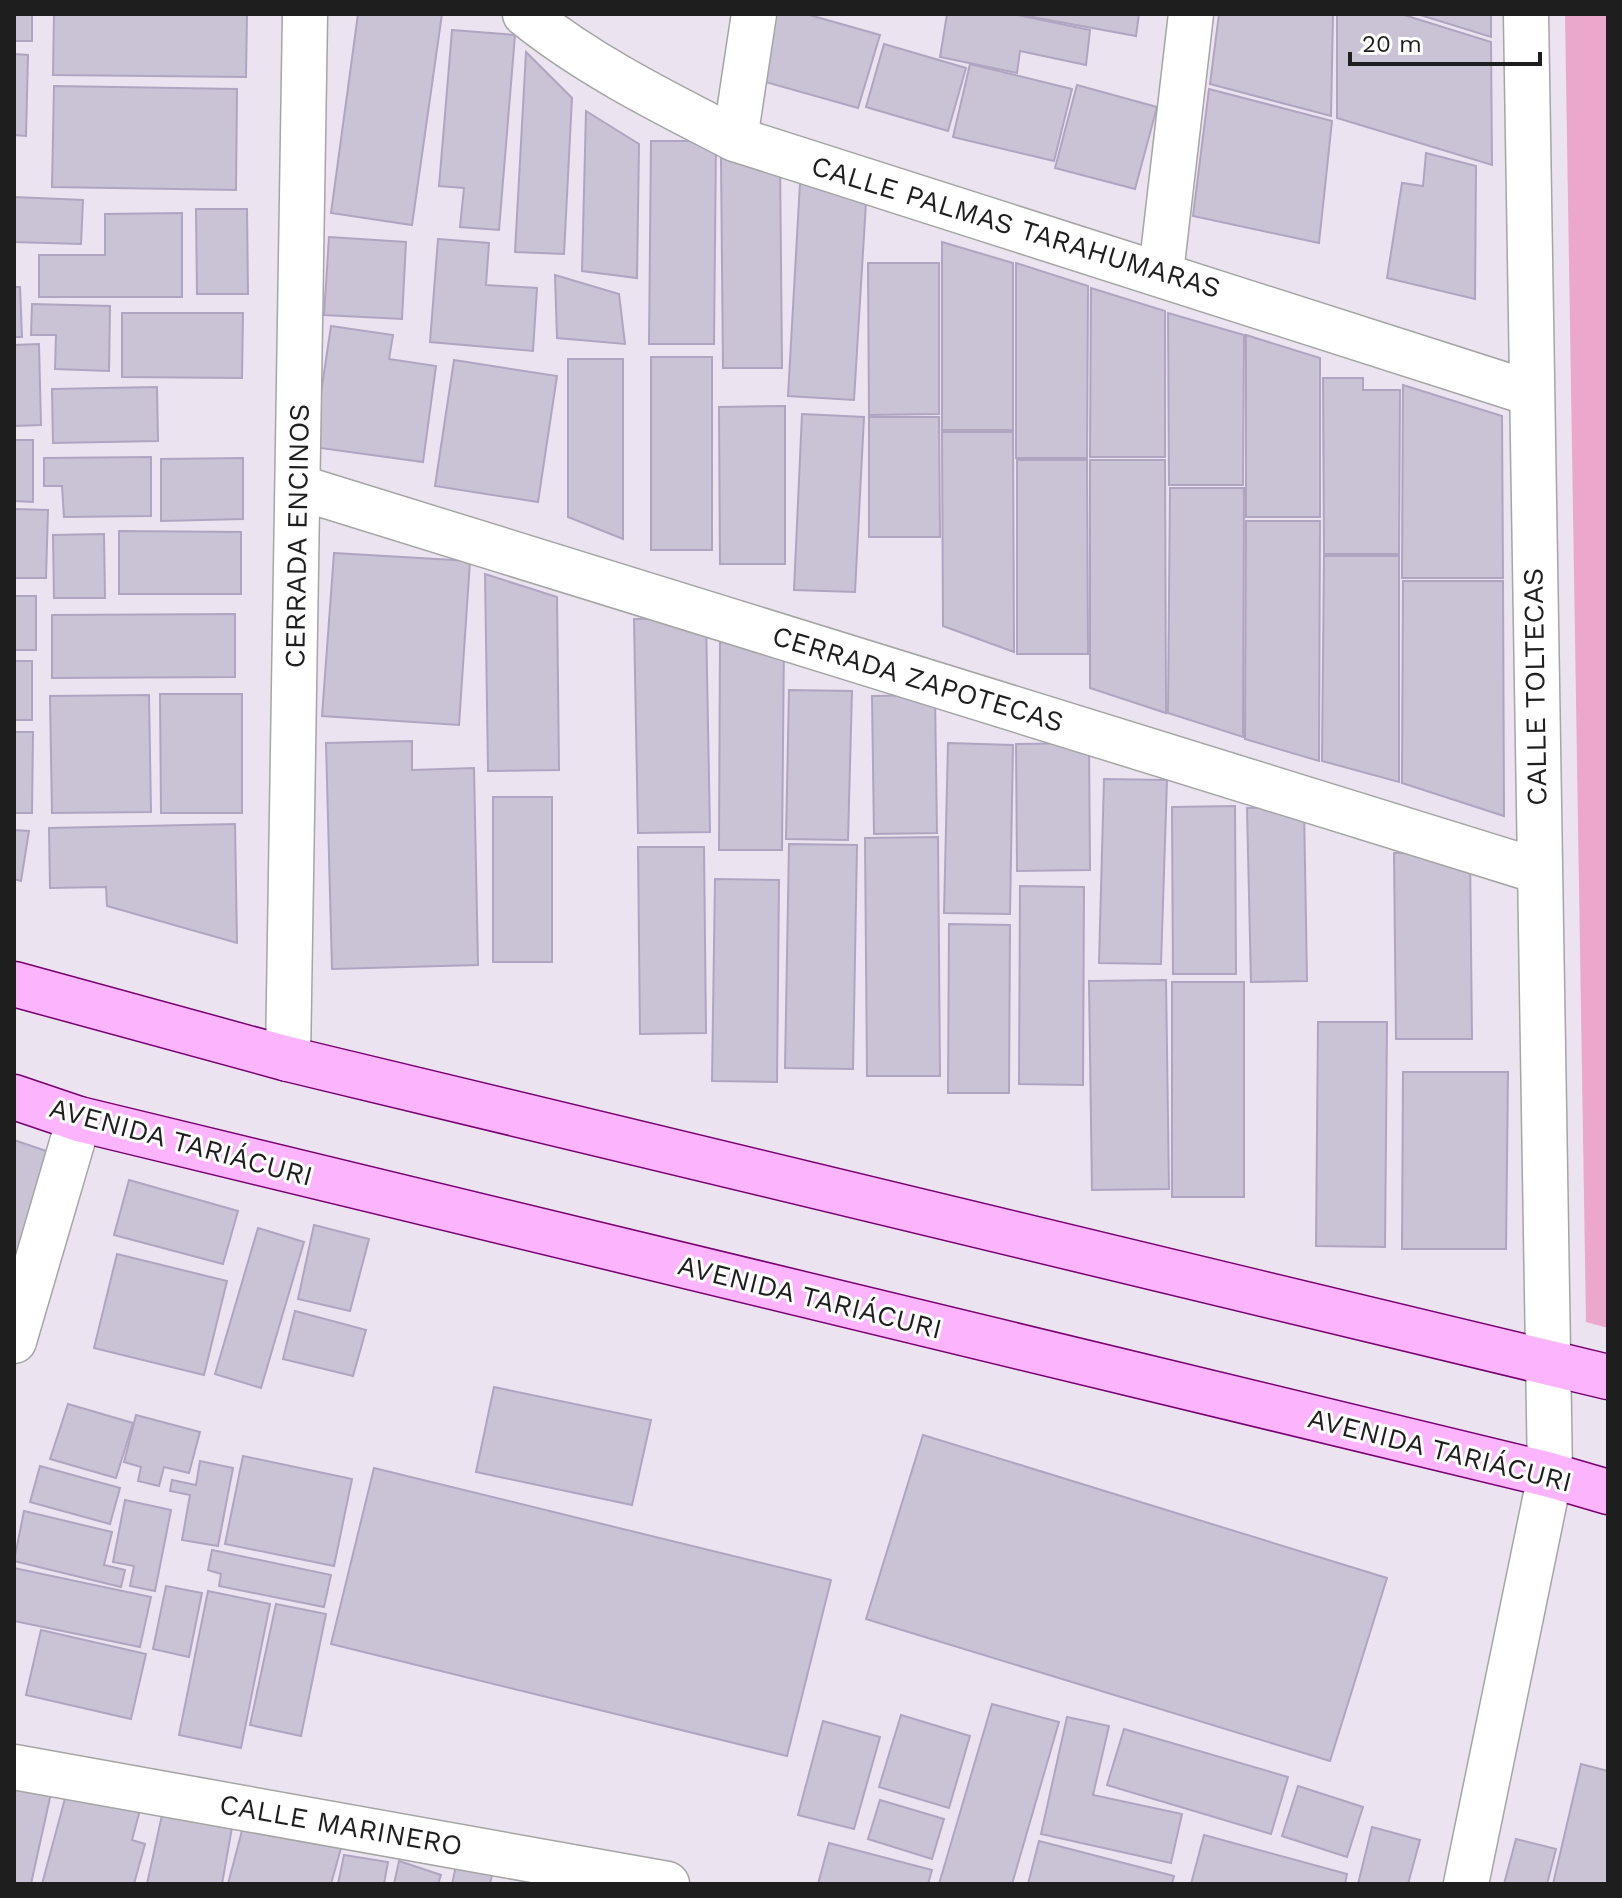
<svg xmlns="http://www.w3.org/2000/svg" width="1622" height="1898" viewBox="0 0 1622 1898" font-family="'Work Sans',sans-serif">
	<style>
		.grass { fill: #eca7cc }
		.building { fill: #cac3d6; stroke: #b0a5c1; stroke-width: 2 }
		.lines { fill: none; stroke-linecap: round; stroke-linejoin: round }
		.street-casing { stroke: #a5a5a5; stroke-width: 47 }
		.secondary-casing { stroke: #790072; stroke-width: 47 }
		.street { stroke: #fff; stroke-width: 44 }
		.secondary { stroke: #fcb4fc; stroke-width: 44 }
		.labels { text-anchor: middle; dominant-baseline: central; stroke-width: 6; stroke-linejoin: round; paint-order: stroke }
		.street-label { font-size: 28px; fill: #1e1e1e; stroke: #fff }
	</style>
	<rect width="100%" height="100%" fill="#ebe3ef"/>
	<!-- grass -->
	<path class="grass" d="M1565 14H1608V1328L1586 1322Z"/>
	<!-- building -->
	<g class="building">
		<rect x="14" y="14" width="18" height="27"/>
		<path d="M54 14H247L246 77 53 75Z"/>
		<path d="M358 14H442L412 225 331 213Z"/>
		<path d="M769 14H806L880 35 858 108 751 78Z"/>
		<path d="M947 14H1012L1090 30 1086 65 1020 51 1017 73 940 57Z"/>
		<path d="M1016 14H1139L1136 36Z"/>
		<path d="M1219 14H1333L1331 116 1210 84Z"/>
		<path d="M1337 14H1401L1491 42 1492 165 1337 118Z"/>
		<path d="M1417 14H1491V37Z"/>
		<path d="M452 30 515 35 499 230 460 227 464 188 439 186Z"/>
		<path d="M884 44 966 68 948 131 866 107Z"/>
		<path d="M526 52 572 98 564 254 515 252Z"/>
		<path d="M14 54 28 55 26 136 14 135Z"/>
		<path d="M970 64 1072 89 1054 161 953 137Z"/>
		<path d="M1077 85 1157 107 1135 189 1055 168Z"/>
		<path d="M54 86 237 89 236 190 52 187Z"/>
		<path d="M1209 89 1332 121 1319 243 1193 216Z"/>
		<path d="M586 111 639 144 637 278 582 271Z"/>
		<path d="M651 141H716L714 344H649Z"/>
		<path d="M1426 153 1476 166 1475 299 1387 278 1402 183 1423 186Z"/>
		<path d="M721 158H780L782 368H723Z"/>
		<path d="M800 183 867 186 854 400 788 396Z"/>
		<path d="M14 197 83 200 81 244 14 242Z"/>
		<path d="M196 209H247L248 294H197Z"/>
		<path d="M182 213V297H39V255H105V214Z"/>
		<path d="M329 237 406 242 402 319 324 315Z"/>
		<path d="M438 239 489 243 486 285 537 288 533 351 430 342Z"/>
		<path d="M942 242 1013 263V430H942Z"/>
		<path d="M868 263H939V414L869 415Z"/>
		<path d="M1016 263 1088 286 1087 458H1016Z"/>
		<path d="M555 275 619 294 625 344 557 338Z"/>
		<path d="M14 287H20L22 337H14Z"/>
		<path d="M1091 288 1165 311V457H1090Z"/>
		<path d="M32 304 110 306 109 371 55 369 56 335H31Z"/>
		<path d="M122 313H243L242 378 122 377Z"/>
		<path d="M1168 313 1244 335 1243 485H1169Z"/>
		<path d="M331 326 393 335 389 359 436 366 423 462 313 447Z"/>
		<path d="M1246 335 1320 358V517H1246Z"/>
		<path d="M39 344 41 425 14 426V345Z"/>
		<rect x="651" y="357" width="61" height="193"/>
		<path d="M568 359H623V539L568 517Z"/>
		<path d="M454 360 557 376 538 502 435 486Z"/>
		<path d="M1323 378H1363V390H1400L1399 554H1324Z"/>
		<path d="M1403 385 1502 416 1503 578H1402Z"/>
		<path d="M157 387 158 441 53 443 52 389Z"/>
		<path d="M785 406V564H720L719 407Z"/>
		<path d="M802 414 864 417 855 592 794 590Z"/>
		<path d="M869 417H939L940 537H869Z"/>
		<path d="M942 432H1013L1014 652 943 626Z"/>
		<path d="M14 440H33V502L14 501Z"/>
		<path d="M151 457V516L64 517 62 486H44V458Z"/>
		<path d="M243 458V519L161 521V459Z"/>
		<path d="M1017 460H1087L1088 654H1017Z"/>
		<path d="M1090 460H1165L1166 713 1090 688Z"/>
		<path d="M1170 488H1244L1243 737 1168 713Z"/>
		<path d="M14 509 48 510 46 578H14Z"/>
		<path d="M1246 521H1320L1319 761 1245 739Z"/>
		<path d="M119 531 241 532V594H119Z"/>
		<path d="M104 534 105 598H54L53 535Z"/>
		<path d="M334 553 470 561 459 725 322 716Z"/>
		<path d="M1324 556H1399V782L1322 761Z"/>
		<path d="M485 574 557 597 559 770 488 771Z"/>
		<path d="M1403 581H1503L1504 816 1402 783Z"/>
		<rect x="14" y="596" width="22" height="54"/>
		<path d="M235 614V677L52 678V615Z"/>
		<path d="M706 618 710 832 638 833 634 619Z"/>
		<path d="M720 640H784L782 850H719Z"/>
		<rect x="14" y="661" width="18" height="59"/>
		<path d="M789 690 852 691 848 840 786 839Z"/>
		<path d="M160 694H242V813H161Z"/>
		<path d="M149 695 151 812 52 813 50 696Z"/>
		<path d="M935 695 937 833 874 834 872 696Z"/>
		<path d="M14 732H33L32 813H14Z"/>
		<path d="M412 741V770L474 768 478 965 332 969 326 743Z"/>
		<path d="M948 743 1013 745 1010 914 944 913Z"/>
		<path d="M1089 743 1090 870 1017 871 1016 744Z"/>
		<path d="M1104 779 1167 780 1161 964 1099 963Z"/>
		<rect x="493" y="797" width="59" height="165"/>
		<path d="M1235 806 1236 974H1173L1172 807Z"/>
		<path d="M1304 807 1307 981 1251 982 1247 808Z"/>
		<path d="M235 824 237 943 107 906 106 887 50 888 49 828Z"/>
		<path d="M14 830 29 831 21 881 14 879Z"/>
		<path d="M938 837 940 1076H867L865 838Z"/>
		<path d="M789 844 857 845 853 1069 785 1068Z"/>
		<path d="M638 847H704L706 1033 640 1034Z"/>
		<path d="M1470 852 1472 1039H1396L1394 853Z"/>
		<path d="M715 879 779 880 777 1082 712 1081Z"/>
		<path d="M1020 886 1084 887 1083 1085 1019 1084Z"/>
		<path d="M949 924 1010 925 1009 1093H948Z"/>
		<path d="M1166 980 1169 1189 1092 1190 1089 981Z"/>
		<rect x="1172" y="982" width="72" height="215"/>
		<path d="M1318 1022H1387L1385 1247 1316 1246Z"/>
		<path d="M1403 1072H1508L1506 1249H1402Z"/>
		<path d="M14 1140 49 1152 14 1261Z"/>
		<path d="M129 1180 238 1211 223 1264 114 1235Z"/>
		<path d="M314 1225 369 1239 350 1311 298 1299Z"/>
		<path d="M258 1228 304 1242 261 1388 215 1374Z"/>
		<path d="M117 1254 227 1281 204 1375 94 1348Z"/>
		<path d="M295 1311 366 1330 353 1376 283 1359Z"/>
		<path d="M494 1387 651 1420 632 1505 476 1472Z"/>
		<path d="M68 1404 133 1423 116 1478 50 1459Z"/>
		<path d="M136 1415 200 1432 189 1473 164 1467 159 1486 138 1481 141 1467 124 1462Z"/>
		<path d="M923 1435 1387 1578 1330 1761 866 1619Z"/>
		<path d="M243 1456 352 1479 334 1566 225 1544Z"/>
		<path d="M200 1461 233 1468 218 1546 182 1540 190 1495 170 1491 172 1480 196 1485Z"/>
		<path d="M40 1466 120 1488 110 1524 30 1502Z"/>
		<path d="M374 1468 831 1580 787 1756 331 1644Z"/>
		<path d="M125 1500 171 1510 155 1591 130 1586 134 1566 113 1562Z"/>
		<path d="M24 1511 112 1532 104 1565 125 1570 121 1587 14 1561Z"/>
		<path d="M212 1550 331 1575 324 1607 219 1586 221 1574 208 1570Z"/>
		<path d="M14 1568 151 1597 140 1647 14 1621Z"/>
		<path d="M166 1586 202 1593 189 1657 153 1649Z"/>
		<path d="M208 1591 270 1604 241 1748 179 1735Z"/>
		<path d="M276 1604 326 1614 301 1736 250 1725Z"/>
		<path d="M41 1630 146 1654 131 1719 26 1695Z"/>
		<path d="M992 1704 1059 1722 1012 1884H939Z"/>
		<path d="M901 1715 970 1736 949 1808 879 1787Z"/>
		<path d="M1067 1717 1109 1726 1093 1795 1182 1814 1171 1863 1041 1834Z"/>
		<path d="M823 1721 880 1737 854 1829 798 1815Z"/>
		<path d="M1124 1729 1288 1777 1271 1834 1107 1785Z"/>
		<path d="M1581 1764 1608 1771V1884H1553Z"/>
		<path d="M14 1776 53 1784 31 1884H14Z"/>
		<path d="M1298 1786 1363 1807 1347 1857 1282 1836Z"/>
		<path d="M67 1791 140 1810 132 1840 145 1844 134 1884H42Z"/>
		<path d="M880 1800 944 1819 932 1859 868 1839Z"/>
		<path d="M165 1801 234 1816 222 1884H147Z"/>
		<path d="M244 1823 341 1848 331 1884H228Z"/>
		<path d="M1372 1827 1420 1840 1408 1884H1358Z"/>
		<path d="M1204 1835 1347 1874 1345 1884H1191Z"/>
		<path d="M1516 1839 1556 1849 1547 1884H1504Z"/>
		<path d="M1039 1841 1174 1876 1172 1884H1028Z"/>
		<path d="M829 1843 932 1870 928 1884H818Z"/>
		<path d="M344 1855 388 1862 384 1884H338Z"/>
		<path d="M399 1861 441 1875 438 1884H394Z"/>
		<path d="M456 1866 492 1874 490 1884H452Z"/>
	</g>
	<g class="lines">
		<defs>
			<g id="street">
				<path d="M525 14C588 65 663 102 735 139L1530 393"/>
				<path d="M735 139 754 14"/>
				<path d="M1161 272 1191 14"/>
				<path d="M298 487 1538 871"/>
				<path d="M288 1059 305 14"/>
				<path d="M14 1341 79 1119"/>
				<path d="M14 1767 667 1884"/>
				<path d="M1466 1884 1550 1475 1526 14"/>
			</g>
			<g id="secondary">
				<path d="M14 984 288 1059 1608 1377"/>
				<path d="M14 1097 79 1119 1550 1475 1608 1492"/>
			</g>
		</defs>
		<!-- street casing -->
		<use href="#street" class="street-casing"/>
		<!-- secondary casing -->
		<use href="#secondary" class="secondary-casing"/>
		<!-- street -->
		<use href="#street" class="street"/>
		<!-- secondary -->
		<use href="#secondary" class="secondary"/>
	</g>
	<g class="labels">
		<!-- street labels -->
		<g class="street-label">
			<text transform="translate(1016 227) rotate(17)">CALLE PALMAS TARAHUMARAS</text>
			<text transform="translate(297 536) rotate(-89)">CERRADA ENCINOS</text>
			<text transform="translate(918 679) rotate(17)">CERRADA ZAPOTECAS</text>
			<text transform="translate(1535 687) rotate(-91)">CALLE TOLTECAS</text>
			<text transform="translate(181 1142) rotate(15)">AVENIDA TARIÁCURI</text>
			<text transform="translate(810 1297) rotate(14)">AVENIDA TARIÁCURI</text>
			<text transform="translate(1440 1450) rotate(14)">AVENIDA TARIÁCURI</text>
			<text transform="translate(341 1825) rotate(10)">CALLE MARINERO</text>
		</g>
	</g>
	<!-- border -->
	<rect width="1622" height="1898" fill="none" stroke="#1e1e1e" stroke-width="32"/>
	<!-- scale -->
	<path d="M1350 52v12h190v-12" fill="none" stroke="#1e1e1e" stroke-width="4"/>
	<text x="1362" y="52" font-size="24" fill="#1e1e1e" stroke="#ffffff" stroke-width="6" paint-order="stroke">20 m</text>
</svg>
